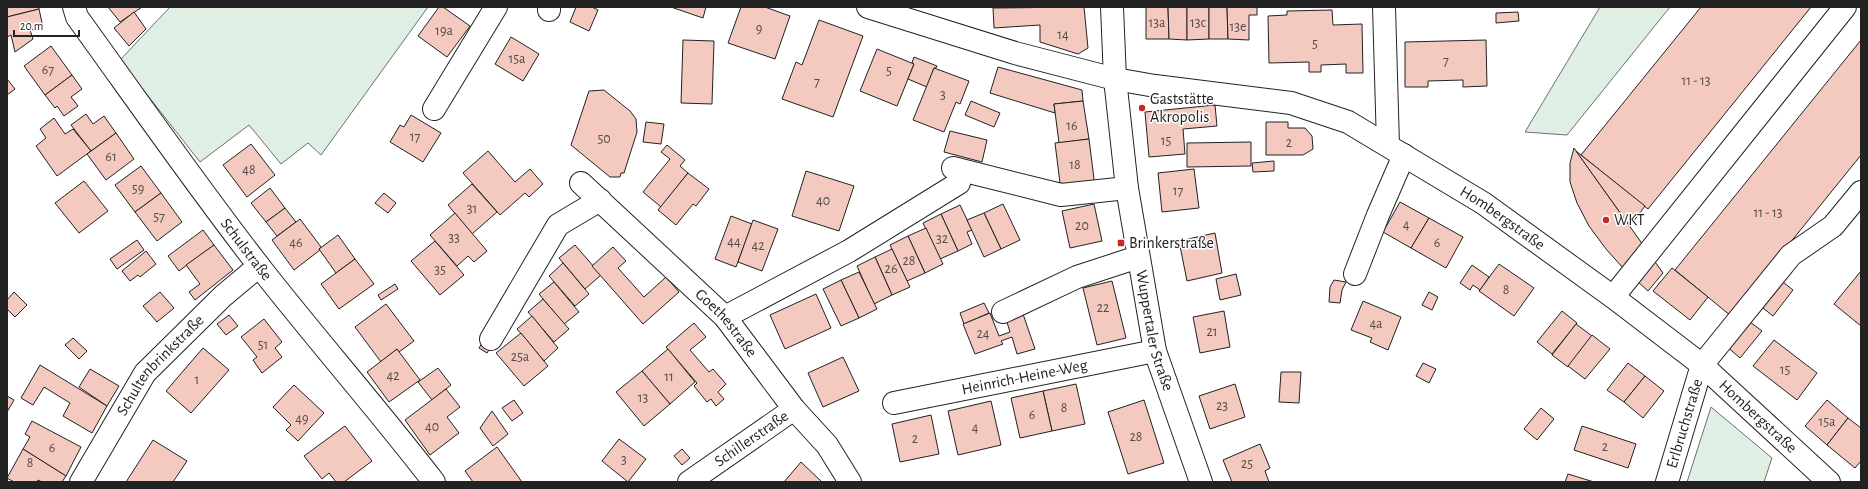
<svg xmlns="http://www.w3.org/2000/svg" width="1868" height="489" viewBox="0 0 1868 489" font-family="'Alegreya Sans',sans-serif">
	<style>
		.green { fill: #e0efe3; stroke: #6f6f6f }
		.building { fill: #f3c9c0; stroke: #222 }
		.lines { fill: none; stroke-linecap: round; stroke-linejoin: round }
		.minor-casing { stroke: #222; stroke-width: 24 }
		.major-casing { stroke: #222; stroke-width: 24 }
		.minor { stroke: #fff; stroke-width: 22 }
		.major { stroke: #fff; stroke-width: 22 }
		.poi-dot { fill: #c62828; stroke: #fff; stroke-width: 1.5 }
		.labels { text-anchor: middle; dominant-baseline: central; stroke-width: 3; stroke-linejoin: round; paint-order: stroke }
		.number-label { font-size: 14px; fill: #564c4a }
		.poi-label { font-size: 16px; fill: #222; stroke: #fff; text-anchor: start }
		.street-label { font-size: 16px; fill: #222; stroke: #fff }
	</style>
	<rect width="100%" height="100%" fill="#fff"/>
	<!-- green -->
	<g class="green">
		<path d="M170 7H428L321 155 308 143 281 164 249 125 200 162 130 73 121 59Z"/>
		<path d="M1600 7H1670L1567 135 1525 132Z"/>
		<path d="M1711 407 1772 458 1764 482H1687Z"/>
	</g>
	<!-- building -->
	<g class="building">
		<path d="M7 7H39V9L7 17Z"/>
		<path d="M108 7H142L120 22Z"/>
		<path d="M439 7H443L470 26 447 57 418 36Z"/>
		<path d="M576 7H592L598 10 589 31 570 22Z"/>
		<path d="M671 7H706L703 18Z"/>
		<path d="M741 7H765L790 16 775 59 728 43Z"/>
		<path d="M1084 7 1088 48 1078 54 1040 42V25L994 28 993 8Z"/>
		<path d="M1146 7H1168L1169 39H1146Z"/>
		<path d="M1168 7H1187V40L1169 39Z"/>
		<path d="M1187 7H1209V39L1187 40Z"/>
		<path d="M1209 7H1227L1228 39H1209Z"/>
		<path d="M1227 7H1257V15H1249V40L1228 39Z"/>
		<path d="M1701 7H1811L1648 209 1581 155Z"/>
		<path d="M39 9 43 27 30 30 33 39 15 52 11 35 7 37V17Z"/>
		<path d="M1332 10 1333 25 1362 24 1363 73H1346V64L1321 65V72H1309V62L1269 63 1268 16 1287 15V11Z"/>
		<path d="M134 12 146 29 129 46 114 28Z"/>
		<path d="M1518 12 1519 21 1496 23V13Z"/>
		<path d="M819 20 863 36 833 117 782 99 796 62 802 65Z"/>
		<path d="M511 37 539 54 523 81 495 64Z"/>
		<path d="M683 40 714 41 712 104 681 103Z"/>
		<path d="M1486 40 1487 86 1463 87V80L1428 81V87H1405V42Z"/>
		<path d="M1861 40V155L1731 316 1675 270Z"/>
		<path d="M51 46 72 75 45 95 24 66Z"/>
		<path d="M877 49 914 64 897 106 860 91Z"/>
		<path d="M914 57 937 66 936 68H934L927 87 908 79 914 64 912 63Z"/>
		<path d="M998 67 1082 90 1083 101 1054 104 1055 113 990 93Z"/>
		<path d="M934 68 969 81 960 104 956 102 944 132 913 120Z"/>
		<path d="M72 75 82 89 71 97 78 106 64 116 57 106 55 108 45 95Z"/>
		<path d="M7 79 15 89 7 95Z"/>
		<path d="M604 90 630 111 636 119 637 132 624 173H621L620 177H610L571 145 589 91Z"/>
		<path d="M971 101 1000 113 994 127 965 115Z"/>
		<path d="M1083 101 1089 139 1059 143 1054 104Z"/>
		<path d="M1215 105 1217 126 1183 129 1185 154 1149 157 1145 112Z"/>
		<path d="M86 114 93 124 104 116 116 133 91 151 71 125Z"/>
		<path d="M411 115 441 133 423 162 390 142 400 125 404 127Z"/>
		<path d="M54 118 65 134 73 129 91 151 57 176 36 146 46 138 40 129Z"/>
		<path d="M646 122 664 124 661 144 643 142Z"/>
		<path d="M1266 122H1288V128H1305L1312 136 1313 149 1303 155H1266Z"/>
		<path d="M950 131 987 140 982 162 944 152Z"/>
		<path d="M116 133 134 159 106 180 87 154Z"/>
		<path d="M1089 139 1095 187 1061 191 1055 143Z"/>
		<path d="M1251 142V166L1187 167V143Z"/>
		<path d="M251 144 275 175 247 197 223 165Z"/>
		<path d="M667 145 685 160 680 166 688 173 661 207 643 192 670 159 661 152Z"/>
		<path d="M1574 148 1663 273 1648 291 1624 269 1606 249 1589 226 1577 203 1570 182V163Z"/>
		<path d="M488 151 515 182 530 169 543 184 529 197 525 193 500 215 463 173Z"/>
		<path d="M1576 151 1645 206 1630 226 1621 214Z"/>
		<path d="M1274 161V171L1253 172 1252 163Z"/>
		<path d="M141 166 161 193 135 212 115 185Z"/>
		<path d="M1194 169 1199 208 1162 212 1158 173Z"/>
		<path d="M806 171 854 186 839 231 792 216Z"/>
		<path d="M688 173 709 189 696 206 693 204 676 225 658 210Z"/>
		<path d="M84 181 108 211 79 233 55 203Z"/>
		<path d="M472 184 497 212 472 234 448 205Z"/>
		<path d="M270 188 285 208 266 222 251 203Z"/>
		<path d="M161 193 182 222 157 241 135 212Z"/>
		<path d="M384 193 396 203 388 213 375 203Z"/>
		<path d="M1400 202 1429 218 1411 248 1383 232Z"/>
		<path d="M1003 204 1020 240 1001 249 984 213Z"/>
		<path d="M1094 204 1102 241 1070 248 1062 211Z"/>
		<path d="M960 205 972 230 967 232 972 244 958 251 941 214Z"/>
		<path d="M285 208 296 222 277 236 266 222Z"/>
		<path d="M455 213 487 251 474 262 468 256 457 266 430 235Z"/>
		<path d="M984 213 1001 249 984 257 967 220Z"/>
		<path d="M941 214 958 251 940 259 923 223Z"/>
		<path d="M731 216 752 224 736 267 715 259Z"/>
		<path d="M1429 218 1463 237 1446 268 1411 248Z"/>
		<path d="M300 219 321 247 319 249 320 250 294 270 272 240Z"/>
		<path d="M753 220 778 229 762 271 738 262Z"/>
		<path d="M926 228 943 264 925 273 908 236Z"/>
		<path d="M203 230 214 245 179 271 168 256Z"/>
		<path d="M1215 233 1222 273 1187 281 1179 241Z"/>
		<path d="M338 235 355 259 336 273 319 249Z"/>
		<path d="M908 236 925 273 907 281 890 245Z"/>
		<path d="M137 240 144 250 117 269 110 259Z"/>
		<path d="M435 241 464 275 440 295 411 261Z"/>
		<path d="M214 245 233 270 195 300 189 292 200 284 186 265Z"/>
		<path d="M575 245 601 275 585 289 559 258Z"/>
		<path d="M613 247 626 261 618 268 644 297 666 277 679 292 643 324 592 266Z"/>
		<path d="M892 249 910 287 892 295 875 257Z"/>
		<path d="M146 251 156 264 140 277 138 275 130 281 122 271Z"/>
		<path d="M875 257 892 295 874 304 857 266Z"/>
		<path d="M355 259 374 284 339 309 321 284Z"/>
		<path d="M563 263 589 294 575 306 549 276Z"/>
		<path d="M1499 264 1534 288 1514 316 1479 291Z"/>
		<path d="M1472 265 1489 277 1480 290 1473 285 1470 290 1460 283Z"/>
		<path d="M1672 268 1708 297 1690 320 1653 291Z"/>
		<path d="M1861 271V326L1834 304Z"/>
		<path d="M859 272 877 309 859 318 841 280Z"/>
		<path d="M1236 274 1241 295 1220 300 1216 279Z"/>
		<path d="M1779 279 1793 290 1773 316 1758 304Z"/>
		<path d="M841 280 859 318 841 326 823 289Z"/>
		<path d="M1334 280 1346 282 1342 290 1340 303 1329 302 1330 287Z"/>
		<path d="M1112 281 1126 338 1097 345 1083 288Z"/>
		<path d="M554 282 579 312 564 324 539 294Z"/>
		<path d="M395 284 398 289 381 300 378 295Z"/>
		<path d="M14 292 27 305 15 317 7 309V300Z"/>
		<path d="M160 292 174 308 157 322 143 306Z"/>
		<path d="M1429 292 1438 297 1432 310 1422 305Z"/>
		<path d="M816 294 831 328 785 349 770 315Z"/>
		<path d="M543 299 569 329 554 342 528 312Z"/>
		<path d="M1363 301 1401 317 1388 350 1370 342 1372 338 1351 330Z"/>
		<path d="M984 303 989 313 964 324 960 313Z"/>
		<path d="M386 304 414 341 399 352 397 349 381 362 355 327Z"/>
		<path d="M1224 311 1230 347 1200 353 1193 317Z"/>
		<path d="M1562 311 1577 323 1552 354 1537 342Z"/>
		<path d="M990 313 999 336 1010 332 1006 319 1023 314 1035 349 1017 354 1012 337 1001 341 1003 344 975 354 963 324Z"/>
		<path d="M229 315 238 326 226 335 217 324Z"/>
		<path d="M532 316 558 348 544 361 517 329Z"/>
		<path d="M264 319 282 342 275 348 282 357 262 373 253 360 257 357 241 337Z"/>
		<path d="M1746 319 1762 331 1740 358 1725 345Z"/>
		<path d="M694 323 706 337 690 350 709 372 713 369 726 384 718 392 724 399 716 406 711 399 707 402 694 386 697 383 666 347Z"/>
		<path d="M1576 324 1592 336 1568 367 1552 355Z"/>
		<path d="M521 333 548 366 524 386 496 353Z"/>
		<path d="M1592 335 1610 349 1585 379 1568 366Z"/>
		<path d="M73 338 87 351 79 359 65 345Z"/>
		<path d="M484 340 492 345 487 353 479 348Z"/>
		<path d="M1774 340 1817 373 1797 400 1753 366Z"/>
		<path d="M203 348 229 370 191 413 166 391Z"/>
		<path d="M397 349 420 380 389 402 367 372Z"/>
		<path d="M668 349 695 382 670 404 642 371Z"/>
		<path d="M843 357 859 391 823 407 808 373Z"/>
		<path d="M1423 363 1436 369 1429 383 1416 376Z"/>
		<path d="M1628 363 1645 376 1624 402 1607 390Z"/>
		<path d="M40 365 107 406 92 433 63 416 70 403 44 387 33 405 21 398Z"/>
		<path d="M438 368 451 385 432 400 418 382Z"/>
		<path d="M90 369 119 386 107 406 79 387Z"/>
		<path d="M642 371 670 404 644 426 616 392Z"/>
		<path d="M1281 372H1301L1299 403 1279 402Z"/>
		<path d="M1645 376 1664 391 1643 418 1624 402Z"/>
		<path d="M1076 384 1085 424 1052 431 1043 391Z"/>
		<path d="M1235 384 1245 417 1210 429 1199 396Z"/>
		<path d="M294 385 324 413 298 441 286 430 291 425 273 407Z"/>
		<path d="M446 389 460 407 447 417 459 433 430 455 405 420Z"/>
		<path d="M1043 391 1052 431 1020 438 1011 398Z"/>
		<path d="M7 396 14 400 7 412Z"/>
		<path d="M514 400 523 413 512 421 502 408Z"/>
		<path d="M1144 400 1164 463 1128 474 1108 412Z"/>
		<path d="M1827 400 1848 418 1827 445 1805 426Z"/>
		<path d="M991 401 1001 445 958 455 948 411Z"/>
		<path d="M1541 408 1554 419 1537 440 1524 429Z"/>
		<path d="M492 411 508 434 493 446 480 428Z"/>
		<path d="M931 415 939 454 900 462 892 424Z"/>
		<path d="M1848 418 1861 428V461L1855 468 1827 445Z"/>
		<path d="M32 421 81 447 66 476 23 449 30 437 25 434Z"/>
		<path d="M345 426 372 461 344 482H336L329 473 322 479 304 456Z"/>
		<path d="M1582 426 1636 444 1628 468 1574 450Z"/>
		<path d="M619 439 646 459 628 482 602 461Z"/>
		<path d="M153 440 187 461 173 482H126Z"/>
		<path d="M1260 444 1270 468 1265 471 1269 482H1232L1223 460Z"/>
		<path d="M497 447 522 482H473L465 471Z"/>
		<path d="M23 449 66 476 62 482H42L38 480 37 482H14L7 478Z"/>
		<path d="M682 449 690 458 682 465 674 456Z"/>
		<path d="M801 462 822 482H784Z"/>
		<path d="M1568 474 1594 482H1565Z"/>
	</g>
	<g class="lines">
		<defs>
			<g id="minor">
				<path id="s1" d="M74 7 77 17C137 100 196 185 259 266 316 339 377 408 434 482"/>
				<path id="s2" d="M868 7 1015 53 1115 79 1155 86 1291 103 1348 122 1483 203 1613 297 1702 365 1829 482"/>
				<path d="M1384 7 1388 145"/>
				<path d="M549 10V7"/>
				<path d="M434 109 496 7"/>
				<path d="M953 168 1061 195 1127 188"/>
				<path id="s3" d="M581 183 725 317 794 409 827 445 850 482"/>
				<path d="M1355 274 1378 215 1404 155"/>
				<path d="M1613 297 1845 7"/>
				<path d="M1003 312 1077 277 1138 257"/>
				<path d="M725 317 849 251 959 183"/>
				<path d="M491 339 558 225 600 200"/>
				<path id="s4" d="M894 403 1155 351"/>
				<path id="s5" d="M81 482 145 373 223 296 259 266"/>
				<path id="s6" d="M689 482 794 409"/>
				<path id="s7" d="M1667 482 1702 365 1791 255 1833 226 1861 192"/>
			</g>
			<g id="major">
				<path id="s8" d="M1112 7 1115 79 1127 188 1155 351 1201 482"/>
			</g>
		</defs>
		<!-- minor casing -->
		<use href="#minor" class="minor-casing"/>
		<!-- major casing -->
		<use href="#major" class="major-casing"/>
		<!-- minor -->
		<use href="#minor" class="minor"/>
		<!-- major -->
		<use href="#major" class="major"/>
	</g>
	<!-- markers -->
	<g class="poi-dot">
		<circle cx="1142" cy="108" r="4"/>
		<circle cx="1606" cy="220" r="4"/>
		<rect x="1117" y="239" width="8" height="8" rx="2"/>
	</g>
	<g class="labels">
		<!-- number labels -->
		<g class="number-label">
			<text x="1157" y="23">13a</text>
			<text x="1198" y="23">13c</text>
			<text x="1238" y="27">13e</text>
			<text x="759" y="29">9</text>
			<text x="444" y="31">19a</text>
			<text x="1063" y="35">14</text>
			<text x="1315" y="44">5</text>
			<text x="517" y="59">15a</text>
			<text x="1446" y="61">7</text>
			<text x="48" y="70">67</text>
			<text x="889" y="71">5</text>
			<text x="1696" y="81">11 - 13</text>
			<text x="817" y="82">7</text>
			<text x="943" y="95">3</text>
			<text x="1072" y="126">16</text>
			<text x="415" y="137">17</text>
			<text x="604" y="139">50</text>
			<text x="1166" y="141">15</text>
			<text x="1289" y="143">2</text>
			<text x="111" y="157">61</text>
			<text x="1075" y="165">18</text>
			<text x="249" y="170">48</text>
			<text x="138" y="189">59</text>
			<text x="1178" y="191">17</text>
			<text x="823" y="201">40</text>
			<text x="472" y="209">31</text>
			<text x="1768" y="213">11 - 13</text>
			<text x="159" y="217">57</text>
			<text x="1406" y="225">4</text>
			<text x="1082" y="226">20</text>
			<text x="454" y="238">33</text>
			<text x="942" y="239">32</text>
			<text x="734" y="242">44</text>
			<text x="296" y="243">46</text>
			<text x="1437" y="243">6</text>
			<text x="758" y="246">42</text>
			<text x="909" y="261">28</text>
			<text x="891" y="269">26</text>
			<text x="440" y="270">35</text>
			<text x="1506" y="290">8</text>
			<text x="1103" y="308">22</text>
			<text x="1376" y="324">4a</text>
			<text x="1212" y="332">21</text>
			<text x="983" y="334">24</text>
			<text x="263" y="345">51</text>
			<text x="520" y="357">25a</text>
			<text x="1785" y="370">15</text>
			<text x="393" y="376">42</text>
			<text x="669" y="377">11</text>
			<text x="197" y="380">1</text>
			<text x="643" y="398">13</text>
			<text x="1222" y="406">23</text>
			<text x="1064" y="408">8</text>
			<text x="1032" y="415">6</text>
			<text x="302" y="419">49</text>
			<text x="1827" y="422">15a</text>
			<text x="432" y="427">40</text>
			<text x="975" y="428">4</text>
			<text x="1136" y="437">28</text>
			<text x="915" y="439">2</text>
			<text x="1605" y="447">2</text>
			<text x="52" y="448">6</text>
			<text x="624" y="460">3</text>
			<text x="30" y="463">8</text>
			<text x="1247" y="464">25</text>
		</g>
		<!-- poi labels -->
		<g class="poi-label">
			<text x="1150" y="99">Gaststätte<tspan x="1150" dy="18">Akropolis</tspan></text>
			<text x="1614" y="220">WKT</text>
			<text x="1129" y="243">Brinkerstraße</text>
		</g>
		<!-- street labels -->
		<g class="street-label">
			<text stroke="none"><textPath href="#s2" startOffset="677">Hombergstraße</textPath></text>
			<text stroke="none"><textPath href="#s1" startOffset="298">Schulstraße</textPath></text>
			<text stroke="none"><textPath href="#s3" startOffset="202">Goethestraße</textPath></text>
			<text stroke="none"><textPath href="#s8" startOffset="327">Wuppertaler Straße</textPath></text>
			<text stroke="none"><textPath href="#s5" startOffset="142">Schultenbrinkstraße</textPath></text>
			<text stroke="none"><textPath href="#s4" startOffset="133">Heinrich-Heine-Weg</textPath></text>
			<text stroke="none"><textPath href="#s2" startOffset="1001">Hombergstraße</textPath></text>
			<text stroke="none"><textPath href="#s7" startOffset="61">Erlbruchstraße</textPath></text>
			<text stroke="none"><textPath href="#s6" startOffset="76">Schillerstraße</textPath></text>
		</g>
	</g>
	<!-- border -->
	<rect width="1868" height="489" fill="none" stroke="#222222" stroke-width="16"/>
	<!-- scale -->
	<path d="M14 30v6h65v-6" fill="none" stroke="#222222" stroke-width="2"/>
	<text x="20" y="30" font-size="12" fill="#222222" stroke="#ffffff" stroke-width="3" paint-order="stroke">20 m</text>
</svg>
